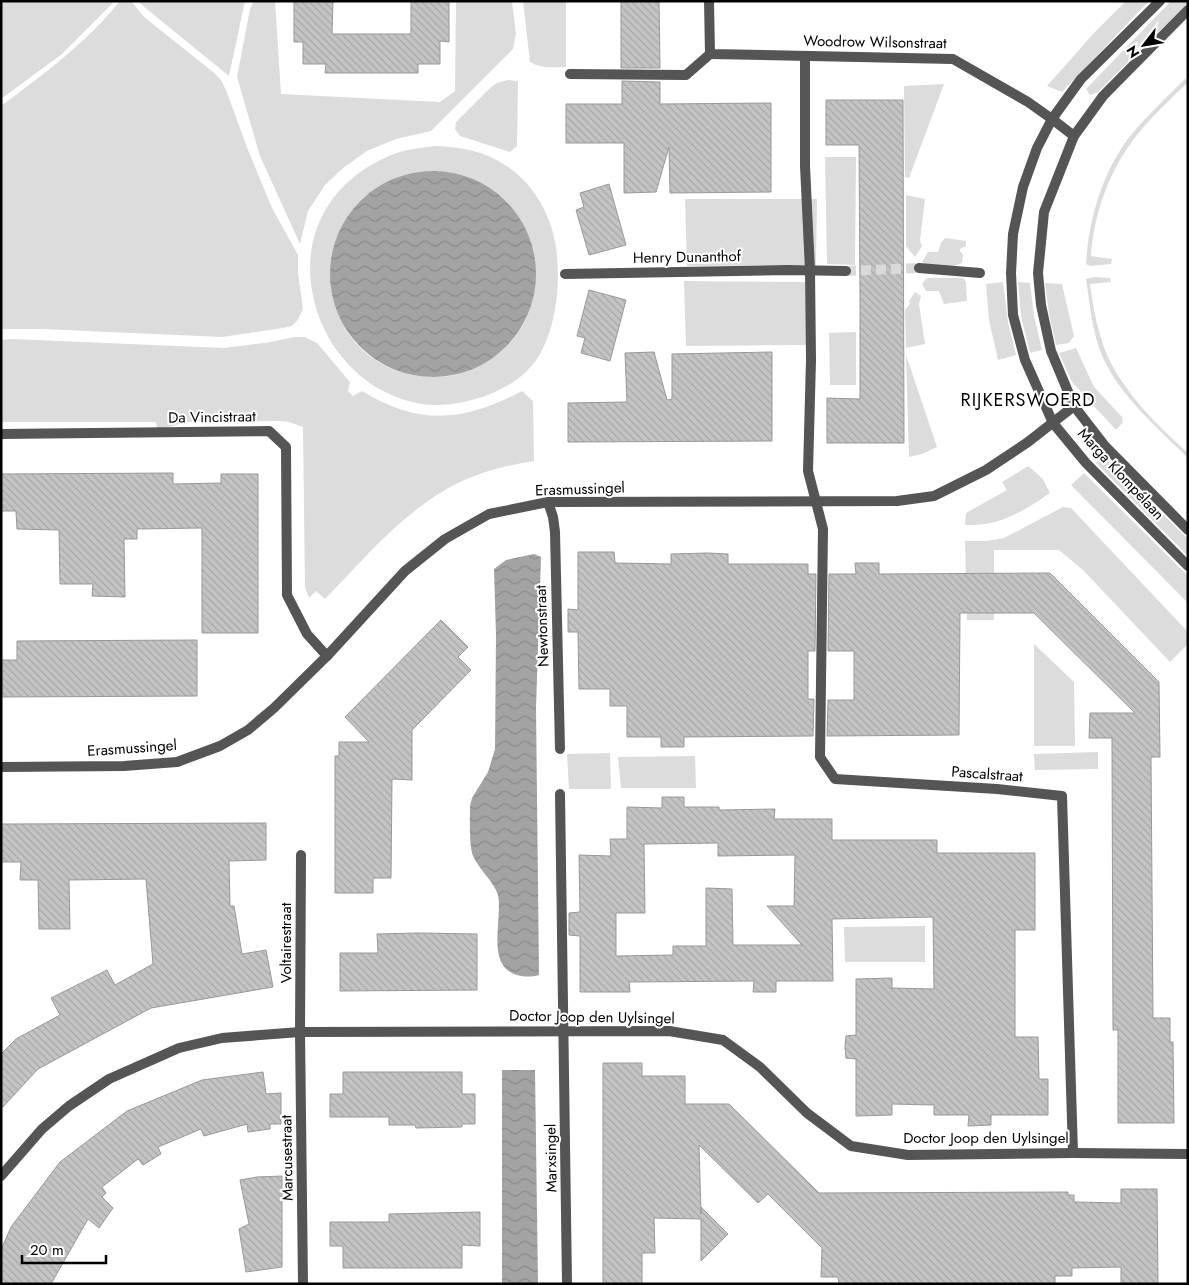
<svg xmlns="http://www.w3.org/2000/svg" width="1189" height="1285" viewBox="0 0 1189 1285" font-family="Jost,sans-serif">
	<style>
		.green { fill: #dcdcdc; fill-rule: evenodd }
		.water { fill: url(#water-waves) }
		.building { fill: url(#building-back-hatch); stroke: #999; fill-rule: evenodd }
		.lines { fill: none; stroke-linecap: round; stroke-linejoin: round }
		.pedestrian-tunnel { stroke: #d9d9d9; stroke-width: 10; stroke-dasharray: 10 5; stroke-linecap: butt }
		.pedestrian { stroke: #555; stroke-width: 10 }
		.minor { stroke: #555; stroke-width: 10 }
		.tertiary { stroke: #555; stroke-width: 10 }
		.labels { text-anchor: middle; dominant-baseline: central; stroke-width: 4; stroke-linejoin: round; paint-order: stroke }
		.street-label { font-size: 15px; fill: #000; stroke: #fff }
		.quarter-label { font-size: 18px; letter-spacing: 1px; fill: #000; stroke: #fff }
	</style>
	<defs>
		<pattern id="water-waves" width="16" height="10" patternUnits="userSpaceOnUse" patternTransform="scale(1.25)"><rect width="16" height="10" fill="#a3a3a3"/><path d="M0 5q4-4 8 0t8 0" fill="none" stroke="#8b8b8b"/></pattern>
		<pattern id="building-back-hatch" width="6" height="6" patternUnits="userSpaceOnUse" patternTransform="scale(1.25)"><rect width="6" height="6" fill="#c4c4c4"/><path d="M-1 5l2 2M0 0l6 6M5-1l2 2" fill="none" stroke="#a7a7a7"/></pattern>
	</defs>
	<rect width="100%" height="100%" fill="#fff"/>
	<!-- green -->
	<g class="green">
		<path d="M1 1H115L62 54 1 99Z"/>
		<path d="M120 1H131L144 17 213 72 221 80 226 90 248 150 272 208 298 255V273L303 309 297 321 292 326 283 328 222 337 42 329H1V106C44 74 86 43 120 1Z"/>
		<path d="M137 1H245L229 76Z"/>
		<path d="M254 1H275L281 94 440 102 455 91 456 1H512L516 34 513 49 431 131 396 139 367 151 343 168 325 185 308 211 300 244 260 156 237 77 250 9Z"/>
		<path d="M523 1H566V67C553 67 541 69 530 62Z"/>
		<path d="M1126 1H1149L1062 92 1047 86 1094 33Z"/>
		<path d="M1171 1H1188V3L1098 92 1090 95 1086 89Z"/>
		<path d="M1185 79 1188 82C1171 99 1152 116 1137 135 1110 169 1094 212 1091 256L1112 259 1111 264 1090 266 1086 264C1089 216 1104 166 1136 129 1151 112 1169 95 1185 79Z"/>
		<path d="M508 80 518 81 517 146 510 152 460 136 455 129 456 122 490 88 497 83Z"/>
		<path d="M944 84 909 178 905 177 904 86Z"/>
		<path d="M436 146C461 147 484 151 505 165 528 179 544 203 552 229 564 270 559 343 525 373 502 393 469 404 439 405 420 406 398 399 381 390 352 374 329 346 318 314 295 247 323 184 389 156 404 149 420 148 436 146ZM427 172C468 172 503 190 523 226 528 235 532 245 533 255 534 265 532 275 532 285 531 292 532 301 530 308 524 332 503 353 482 364 469 371 454 377 439 377 304 380 291 188 427 172Z"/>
		<path d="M825 157H856L855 265 827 264Z"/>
		<path d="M906 195 925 199 920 241 922 246 915 257 906 246Z"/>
		<path d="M685 199H817L816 265 687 266Z"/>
		<path d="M945 238 966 241V246L960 249V251L963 255 962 263C953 268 930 268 922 262L928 252H938L941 243Z"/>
		<path d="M1094 277 1110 278 1111 282 1090 284C1093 308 1098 333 1107 355 1125 394 1157 425 1188 453V458C1157 427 1122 398 1103 358 1092 333 1090 305 1086 279Z"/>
		<path d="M927 278H963L966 282 967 301 944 304 939 291H926L922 284Z"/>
		<path d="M684 281 808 282 807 345 686 346Z"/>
		<path d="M1003 282 1008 322 1016 355 998 360 989 320 986 284Z"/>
		<path d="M1018 282 1030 283 1034 316 1042 350 1030 353 1021 316Z"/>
		<path d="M1045 283 1062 284 1074 336 1069 343 1056 345 1049 314Z"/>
		<path d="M915 292 921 296 919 304 925 344 906 348 905 310 910 304 909 301Z"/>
		<path d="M856 332V385H830L829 333Z"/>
		<path d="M294 337H305L317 343 350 382 348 391 353 396 362 391C419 426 464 422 522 391L533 401 534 461C509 465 484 471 460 482 406 508 366 557 325 599L316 591 309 598 305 587 303 427 289 422 281 421 184 422 170 427 157 429 156 422H1V340L11 339 224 348 271 342Z"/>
		<path d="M1076 348 1094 387 1122 417 1123 422 1116 430 1072 382 1059 353Z"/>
		<path d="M906 355 937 447 922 454 909 457Z"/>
		<path d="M1103 455 1188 539V556L1096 463Z"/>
		<path d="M1028 466 1043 479 1050 493C1031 506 1008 521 985 524 978 525 971 525 965 525L966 513 1007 490 1002 482Z"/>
		<path d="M1084 473 1188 576V603L1071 485Z"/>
		<path d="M1063 507 1071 508 1188 632V644L1170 662 1083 570 1059 550H994V620H967L965 541H987L1004 538Z"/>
		<path d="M1034 644 1074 682 1075 746H1034Z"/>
		<path d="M1098 752V769L1035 770 1034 754Z"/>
		<path d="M610 753 611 789H569L567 754Z"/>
		<path d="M695 756 696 788H621L618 757Z"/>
		<path d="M925 926V962H845L844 927Z"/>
	</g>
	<!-- water -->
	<g class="water">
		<circle cx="433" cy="274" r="103"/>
		<path d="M534 554 541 557 536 708 539 975C532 977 524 977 517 975 485 966 503 919 498 895 494 882 478 868 473 856 469 846 470 817 470 806L472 798 488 772 495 749 496 636 494 569 506 560Z"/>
		<path d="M502 1070H535L538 1284H502Z"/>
	</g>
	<!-- building -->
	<g class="building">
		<path d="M294 1H333L332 34H411V1H449V42L440 41V64H418V73H325L326 64H303V42H294Z"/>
		<path d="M621 1H659L660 68H621Z"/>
		<path d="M622 81 660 82V104L771 103V192L670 193 669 147 656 192 624 193V143H566V104H622Z"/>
		<path d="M826 100H903L904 443H827V398L860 399V294L859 145H826Z"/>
		<path d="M609 184 626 245 589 255 576 210 584 207 580 193Z"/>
		<path d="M589 290 626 300 610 361 581 353 585 338 577 336Z"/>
		<path d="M654 352 667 400 672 399V354L772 352V441L568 442V403L627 402 625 353Z"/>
		<path d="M173 473V484L221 483V474H258V633H202V528L137 529V539H124L125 597 92 596 93 584H60L59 530 17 529 16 511H1V474Z"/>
		<path d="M578 552H614L615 563 671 564V554L708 553 728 554V564H808V574H816L815 651H808V699H814L813 736 684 737V747H661V737H627V706H610V689H579L578 632H568V609L578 610Z"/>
		<path d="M855 563H879V574L1050 573 1159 682 1160 757H1151L1153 1018H1170V1042H1173L1174 1123H1118V1030H1113L1112 738H1089L1090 713H1135L1034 613H960L959 735 827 736 828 700H854V651H828L829 574H856Z"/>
		<path d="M441 620 468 647 458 657 471 670 412 730V780L392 779 391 878H373V893H335V756H339V742H369L345 717Z"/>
		<path d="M197 640V696L1 697V660H17V641Z"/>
		<path d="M662 797H684V807H719V810L775 809 774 819H832V840H937V853H1035V930H1015V1037H1038L1039 1079H1048V1115H991V1125L968 1126 969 1115H934V1105L892 1104V1115L856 1116V1059L846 1058 845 1047 846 1036 856 1035V979L892 978V988L934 989 933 917 832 919 833 981H776V992H753L754 981 629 982 630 992H580V936L569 935V913L580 912 579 855 611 856 610 839H627V807L662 808ZM718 843V856L795 855 794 906H767L802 945H733L732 889 706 888V946H673V955L616 956V913H645L644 844Z"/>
		<path d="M266 823V860L229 861 230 906H234L242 954 266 950 273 987 151 1008 38 1069 1 1109V1054L16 1039 60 1015 51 998 107 970 115 985 153 964 146 879 69 880 70 929H39L38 880H20L21 862H1V824Z"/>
		<path d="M418 933 477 934V990L340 991V953H378L377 934Z"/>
		<path d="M603 1063H642V1076H685V1104H729L819 1193 1068 1192V1195H1074V1202L1121 1203V1189H1157L1158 1284H1121V1267L1072 1268V1276H1055V1284H839L838 1277H821L822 1248 768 1194 758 1203 699 1145 701 1214V1207L728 1234 701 1261V1219L654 1218 655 1253H642V1284H603Z"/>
		<path d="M263 1072 266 1094 281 1093V1124H270V1129L248 1132 247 1124 204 1136 201 1129 158 1147 161 1154 143 1165 138 1159 102 1187 106 1193 102 1197 113 1208 99 1228 88 1219 51 1284H1V1250L11 1227 60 1162 127 1111 202 1080Z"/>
		<path d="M343 1072H462V1094H475V1124H462V1127L416 1128 415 1125H389V1117H330V1094H343Z"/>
		<path d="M282 1176V1267L246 1272 239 1229 249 1224 240 1180 257 1177Z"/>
		<path d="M480 1212V1246L462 1245V1268H343V1246H330V1222H389V1214Z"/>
	</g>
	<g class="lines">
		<!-- pedestrian-tunnel -->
		<path class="pedestrian-tunnel" d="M846 271 919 268"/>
		<!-- pedestrian -->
		<g class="pedestrian">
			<path d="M570 74 686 75 710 54"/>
			<path d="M805 166 810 270 811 360"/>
			<path d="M919 268 980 273"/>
			<path d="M565 274 787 270 846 271"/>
		</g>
		<!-- minor -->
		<g class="minor">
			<path d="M709 1 710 54 953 59 1028 102 1052 119"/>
			<path d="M805 166V56"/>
			<path d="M811 360 808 471 823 529 820 757 835 779 997 789 1062 796 1073 1153"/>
			<path d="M1 434 269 431 286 447 287 595 307 634 327 656"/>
			<path d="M548 502 553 517 555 532 560 749"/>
			<path d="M560 794 567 1284"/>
			<path d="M301 855 300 1032 303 1284"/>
			<path d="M1 1176 42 1129 69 1106 109 1079 179 1048 222 1038 300 1032 669 1031 723 1040 760 1067 807 1113 851 1146 908 1155 1073 1153 1188 1154"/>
		</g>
		<!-- tertiary -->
		<g class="tertiary">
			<path d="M1160 1 1081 79 1052 119 1037 148 1023 187 1013 234 1011 273 1013 315 1025 360 1053 423 1086 463 1188 566"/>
			<path d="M1188 10 1103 96 1074 136 1044 212 1038 273 1041 305 1051 351 1074 406 1105 446 1188 530"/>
			<path d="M1052 119 1074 136"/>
			<path d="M1 767 124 766 177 762 220 746 248 730 274 708 327 656 405 571 445 539 489 514 548 502 897 501 934 496 986 470 1028 442 1074 406"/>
		</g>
	</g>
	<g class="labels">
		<!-- street labels -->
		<g class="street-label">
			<text transform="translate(875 42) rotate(1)">Woodrow Wilsonstraat</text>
			<text transform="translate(687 257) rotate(-1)">Henry Dunanthof</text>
			<text transform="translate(212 417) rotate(-1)">Da Vincistraat</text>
			<text transform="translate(1121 474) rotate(47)">Marga Klompélaan</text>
			<text transform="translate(580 489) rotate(-2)">Erasmussingel</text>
			<text transform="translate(542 626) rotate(-92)">Newtonstraat</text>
			<text transform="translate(132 748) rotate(-4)">Erasmussingel</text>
			<text transform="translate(987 774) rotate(4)">Pascalstraat</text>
			<text transform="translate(286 943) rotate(-90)">Voltairestraat</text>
			<text transform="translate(592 1017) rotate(1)">Doctor Joop den Uylsingel</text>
			<text x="986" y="1138">Doctor Joop den Uylsingel</text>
			<text transform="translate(287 1158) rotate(-91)">Marcusestraat</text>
			<text transform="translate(551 1158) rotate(-91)">Marxsingel</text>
		</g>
		<!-- quarter labels -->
		<g class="quarter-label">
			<text x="1028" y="400">RIJKERSWOERD</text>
		</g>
	</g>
	<!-- border -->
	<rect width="1189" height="1285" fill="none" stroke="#000000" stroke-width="5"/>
	<!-- north arrow -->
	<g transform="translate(1144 45) rotate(239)" stroke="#ffffff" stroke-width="4" paint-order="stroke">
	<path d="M0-4L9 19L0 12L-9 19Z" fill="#000000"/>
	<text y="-8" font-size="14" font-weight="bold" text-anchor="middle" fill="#000000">N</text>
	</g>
	<!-- scale -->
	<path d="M22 1255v8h84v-8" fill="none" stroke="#000000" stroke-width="2.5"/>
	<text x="30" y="1255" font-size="15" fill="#000000" stroke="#ffffff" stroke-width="4" paint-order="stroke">20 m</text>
</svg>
